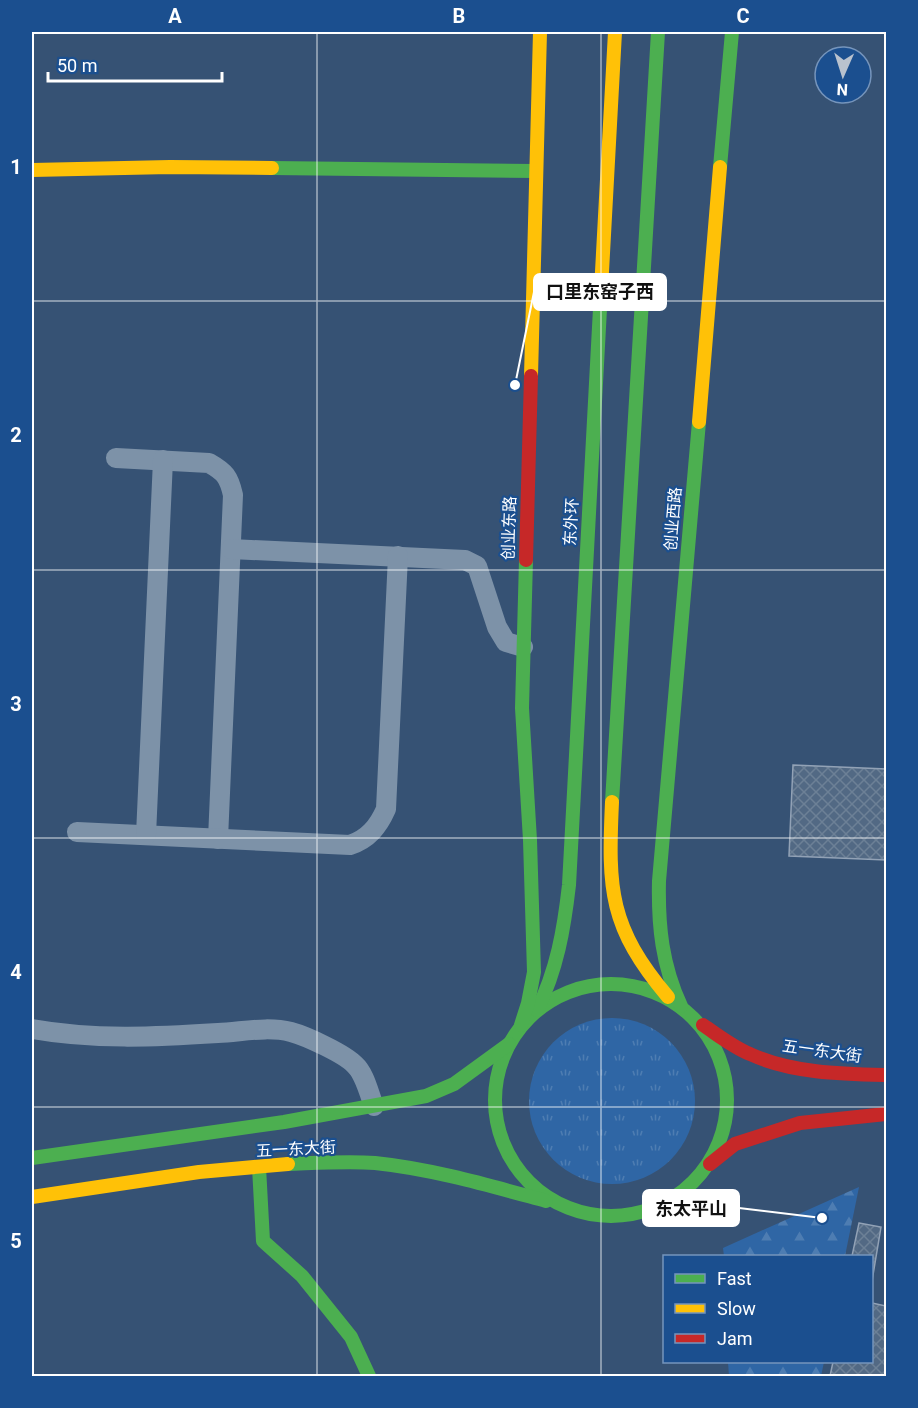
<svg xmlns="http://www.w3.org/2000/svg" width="918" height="1408" viewBox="0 0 918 1408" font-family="Roboto,'Noto Sans SC',sans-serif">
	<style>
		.grass { fill: url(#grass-tufts) }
		.forest { fill: url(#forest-firs) }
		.building { fill: url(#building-cross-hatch); stroke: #92a2b6; stroke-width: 1.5 }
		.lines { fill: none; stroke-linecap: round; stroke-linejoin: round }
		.street { stroke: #7d92a8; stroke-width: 20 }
		.fast { stroke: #4caf50; stroke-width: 14 }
		.slow { stroke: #ffc107; stroke-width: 14 }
		.jam { stroke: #c62828; stroke-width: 14 }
		.grid { fill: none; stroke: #fff; stroke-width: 1.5; stroke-opacity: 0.55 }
		.labels { text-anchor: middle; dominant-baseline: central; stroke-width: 4.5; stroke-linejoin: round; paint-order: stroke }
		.street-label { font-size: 16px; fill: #fff; stroke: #1b4f8f }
		.leader { fill: none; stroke: #fff; stroke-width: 2 }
		.callout-dot { fill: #fff; stroke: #1b4f8f; stroke-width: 2 }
		.callout { fill: #fff; stroke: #fff; stroke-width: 2 }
		.callout-label { font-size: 18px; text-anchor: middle; font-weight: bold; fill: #111 }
		.neatline { fill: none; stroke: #fff; stroke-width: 2 }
		.grid-label { font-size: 20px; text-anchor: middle; font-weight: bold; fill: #fff }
	</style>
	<defs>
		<pattern id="grass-tufts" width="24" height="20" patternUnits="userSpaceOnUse" patternTransform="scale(1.5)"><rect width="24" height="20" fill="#2f66a5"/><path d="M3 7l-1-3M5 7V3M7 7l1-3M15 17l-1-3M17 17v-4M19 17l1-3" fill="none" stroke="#4e7db2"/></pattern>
		<pattern id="forest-firs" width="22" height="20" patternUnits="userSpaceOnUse" patternTransform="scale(1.5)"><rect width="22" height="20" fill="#2f66a5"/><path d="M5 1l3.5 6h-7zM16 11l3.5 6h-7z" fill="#4e7db2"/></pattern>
		<pattern id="building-cross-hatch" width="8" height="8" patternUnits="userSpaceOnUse" patternTransform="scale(1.5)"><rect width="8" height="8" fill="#526984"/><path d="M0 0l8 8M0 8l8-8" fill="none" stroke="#6c8096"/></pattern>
	</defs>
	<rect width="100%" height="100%" fill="#365274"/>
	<!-- grass -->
	<circle class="grass" cx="612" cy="1101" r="83"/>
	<!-- forest -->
	<g class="forest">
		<path d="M859 1187 845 1256H724L723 1248Z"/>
		<path d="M728 1362H824L821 1376H729Z"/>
	</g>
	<!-- building -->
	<g class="building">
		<path d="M793 765 886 769V860L789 856Z"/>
		<path d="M859 1223 881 1227 872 1281V1256H852Z"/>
		<path d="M872 1303 886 1306V1376H830L833 1362H872Z"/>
	</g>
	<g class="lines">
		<!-- street -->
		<g class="street">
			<path d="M116 458 209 463C225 472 229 477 233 495L218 839"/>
			<path d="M231 549 465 560 477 566 497 627 506 642 523 647"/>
			<path d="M77 832 350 845C368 839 378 827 386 809L398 556"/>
			<path d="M146 835 163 460"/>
			<path d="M32 1029C93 1040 156 1037 218 1033 242 1032 267 1026 291 1032 306 1036 345 1054 355 1065 365 1074 369 1094 374 1106"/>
		</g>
		<!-- fast -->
		<g class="fast">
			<path d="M720 167 732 32"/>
			<path d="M272 168 536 171"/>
			<path d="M612 802 658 32"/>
			<circle cx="611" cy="1100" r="116"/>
			<path d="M681 1006C662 965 658 926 659 881L699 422"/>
			<path d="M537 1010C557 970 564 929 569 885L601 290"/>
			<path d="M521 1025 528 1003 534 972 530 840 522 708 526 560"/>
			<path d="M32 1158 284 1122 426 1096 454 1084 509 1044"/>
			<path d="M288 1164C317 1163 347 1161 375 1163 433 1169 491 1186 546 1201"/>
			<path d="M259 1167 263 1241 302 1276 351 1337 369 1376"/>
		</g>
		<!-- slow -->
		<g class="slow">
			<path d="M32 170 170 167 272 168"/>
			<path d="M601 290 615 32"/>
			<path d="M531 376 540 32"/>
			<path d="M699 422 720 167"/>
			<path d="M612 802C608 890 609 927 668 997"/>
			<path d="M32 1197 199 1172 288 1164"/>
		</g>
		<!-- jam -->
		<g class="jam">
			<path d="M526 560 531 376"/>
			<path d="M703 1025C718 1035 733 1047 750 1054 791 1073 842 1074 886 1075"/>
			<path d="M710 1164 735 1144 800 1123 886 1114"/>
		</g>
	</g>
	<!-- grid -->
	<path class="grid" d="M317 32V1376M601 32V1376M32 301H886M32 570H886M32 838H886M32 1107H886"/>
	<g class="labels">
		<!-- street labels -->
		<g class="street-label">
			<text transform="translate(673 519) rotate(-85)">创业西路</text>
			<text transform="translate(571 522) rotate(-87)">东外环</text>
			<text transform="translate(509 528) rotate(-88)">创业东路</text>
			<text transform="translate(822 1051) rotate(8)">五一东大街</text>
			<text transform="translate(296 1149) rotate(-3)">五一东大街</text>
		</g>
	</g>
	<!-- callouts -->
	<path class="leader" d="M515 385L534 292M822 1218L739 1208"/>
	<g class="callout-dot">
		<circle cx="515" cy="385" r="6"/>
		<circle cx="822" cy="1218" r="6"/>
	</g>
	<g class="callout">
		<rect x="534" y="274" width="132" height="36" rx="6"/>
		<rect x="643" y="1190" width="96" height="36" rx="6"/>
	</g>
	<g class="callout-label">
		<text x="600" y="298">口里东窑子西</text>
		<text x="691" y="1215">东太平山</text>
	</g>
	<!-- border -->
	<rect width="918" height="1408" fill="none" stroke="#1b4f8f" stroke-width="66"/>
	<!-- legend -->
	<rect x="663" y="1255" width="210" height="108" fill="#1b4f8f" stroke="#7695bc" stroke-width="1.5"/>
	<rect x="675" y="1274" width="30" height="9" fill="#4caf50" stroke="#7695bc" stroke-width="1.5"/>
	<text x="717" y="1285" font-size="18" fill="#ffffff">Fast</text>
	<rect x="675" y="1304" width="30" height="9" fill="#ffc107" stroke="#7695bc" stroke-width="1.5"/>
	<text x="717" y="1315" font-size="18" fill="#ffffff">Slow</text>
	<rect x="675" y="1334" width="30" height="9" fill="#c62828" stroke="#7695bc" stroke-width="1.5"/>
	<text x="717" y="1345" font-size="18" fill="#ffffff">Jam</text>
	<!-- north arrow -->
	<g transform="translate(843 75) rotate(183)"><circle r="28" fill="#1b4f8f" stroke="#7695bc" stroke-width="1.5"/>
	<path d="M0-4.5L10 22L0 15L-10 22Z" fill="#b9c2ce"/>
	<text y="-9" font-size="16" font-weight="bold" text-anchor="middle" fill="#ffffff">N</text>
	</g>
	<!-- scale -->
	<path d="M48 72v9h174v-9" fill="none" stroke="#ffffff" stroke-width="3"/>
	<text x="57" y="72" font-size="18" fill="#ffffff" stroke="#1b4f8f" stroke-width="4.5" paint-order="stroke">50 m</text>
	<rect x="33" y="33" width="852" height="1342" class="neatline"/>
	<g class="grid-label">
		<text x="175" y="23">A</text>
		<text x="459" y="23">B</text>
		<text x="743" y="23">C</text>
		<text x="16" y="174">1</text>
		<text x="16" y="442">2</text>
		<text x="16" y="711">3</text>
		<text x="16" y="979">4</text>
		<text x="16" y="1248">5</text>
	</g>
</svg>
